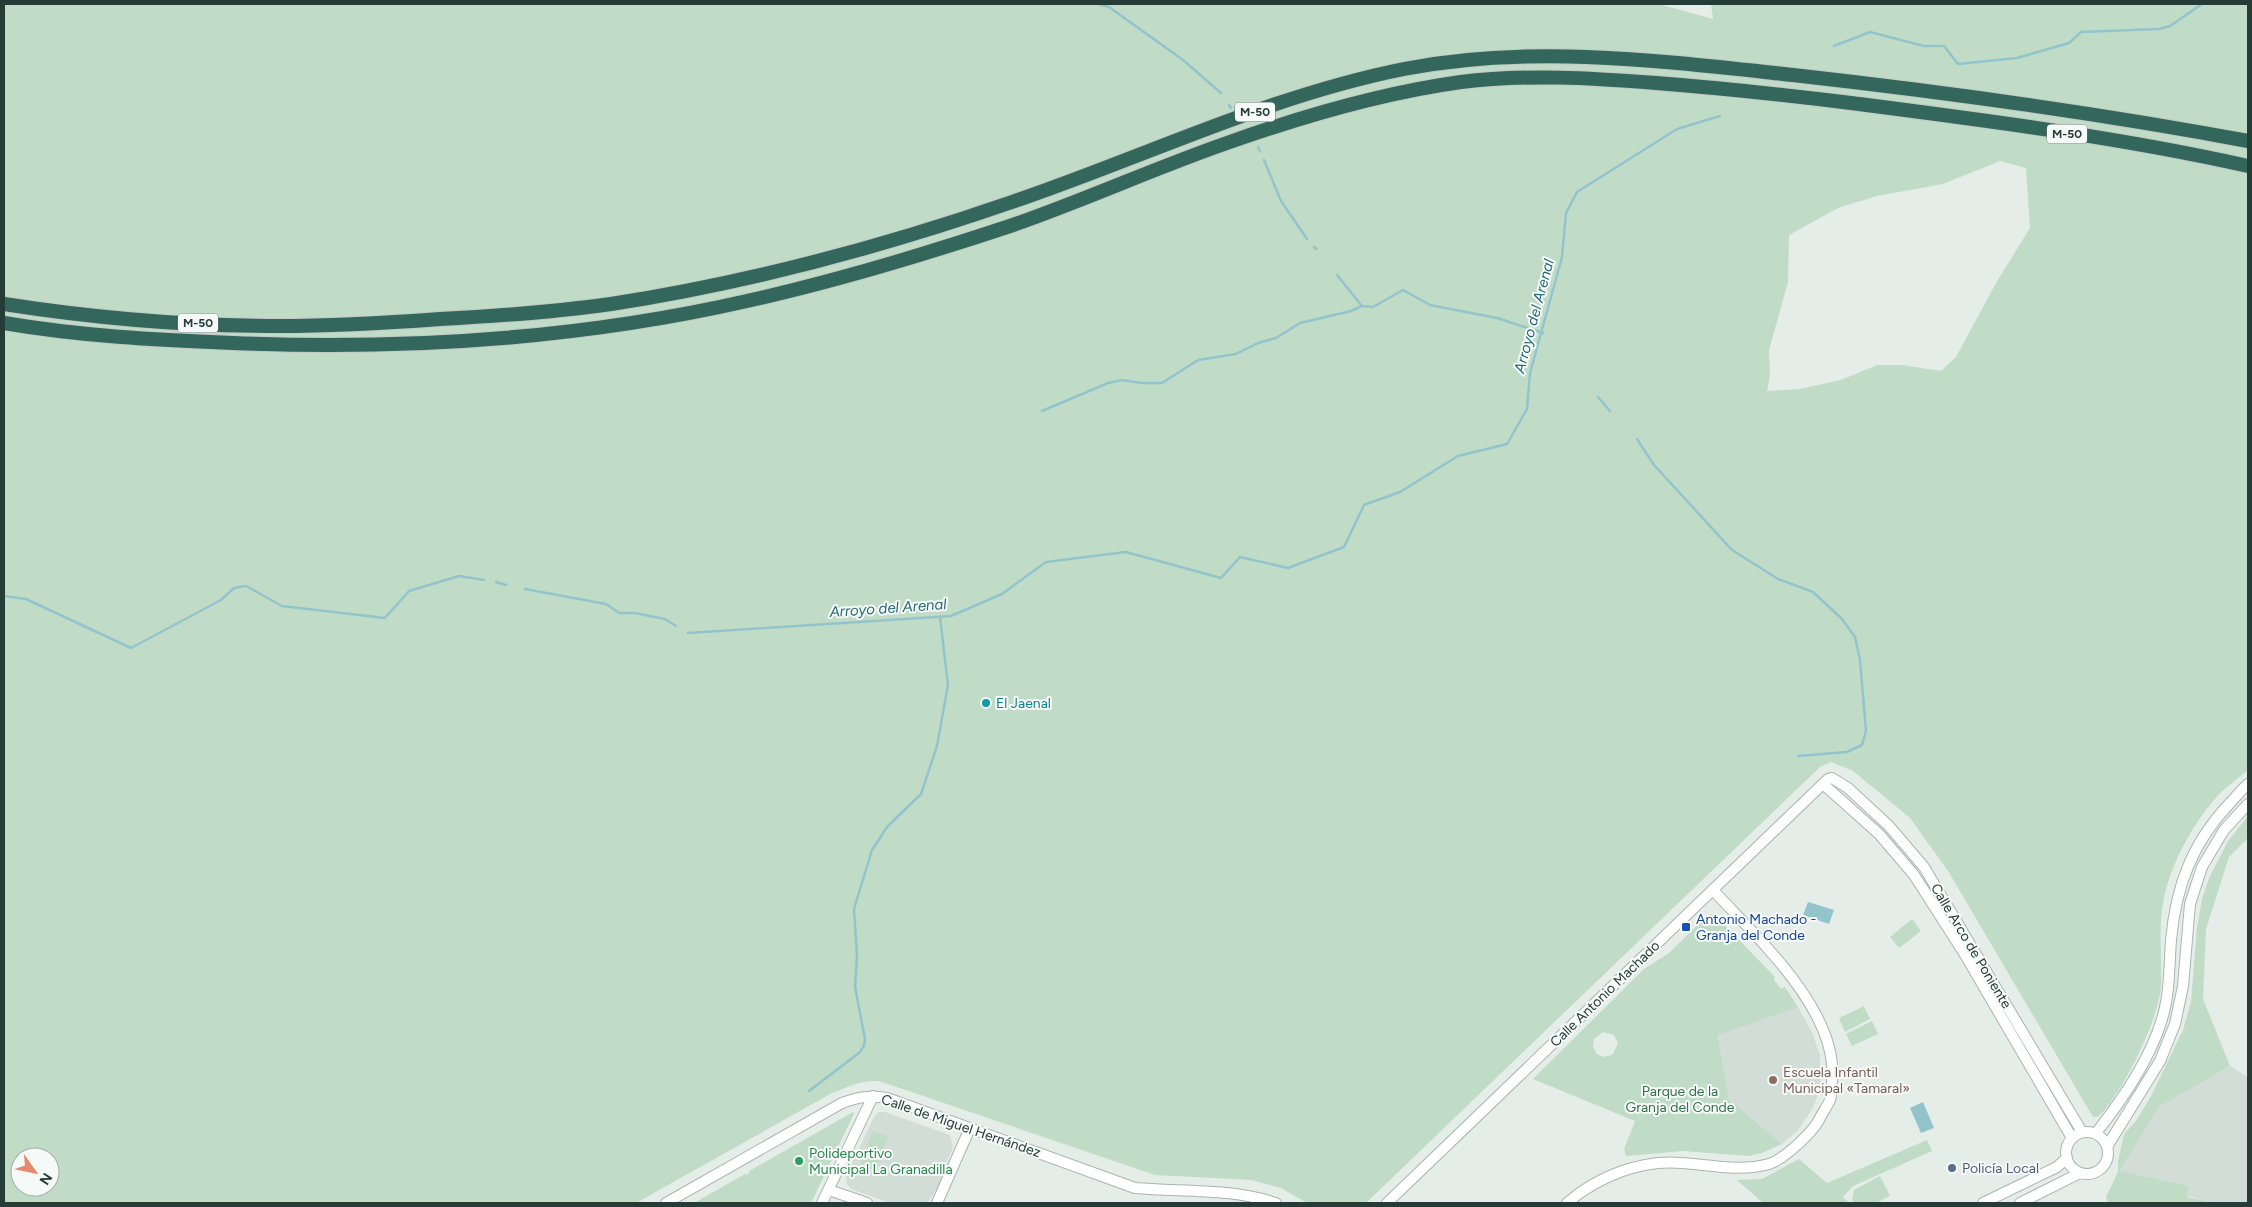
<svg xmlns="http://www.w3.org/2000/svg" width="2252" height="1207" viewBox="0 0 2252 1207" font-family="Figtree,sans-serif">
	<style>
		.built { fill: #d3ddd8 }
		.green { fill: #c0dcc7; fill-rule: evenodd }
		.water { fill: #93c4cc }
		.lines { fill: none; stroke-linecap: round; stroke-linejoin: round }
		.stream { stroke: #93c4cc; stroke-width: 2.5 }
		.minor-casing { stroke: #a8b5b0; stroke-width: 12 }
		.highway-casing { stroke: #c2c9c7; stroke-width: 16 }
		.minor { stroke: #fff; stroke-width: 10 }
		.highway { stroke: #34675c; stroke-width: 14 }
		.culture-dot { fill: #0f9aa8; stroke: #f5f9f7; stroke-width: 2 }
		.transit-dot { fill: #1a4fb4; stroke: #f5f9f7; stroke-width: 2 }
		.education-dot { fill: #8d6e63; stroke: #f5f9f7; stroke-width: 2 }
		.leisure-dot { fill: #2e9e5b; stroke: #f5f9f7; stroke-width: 2 }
		.service-dot { fill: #5c6f8a; stroke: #f5f9f7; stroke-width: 2 }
		.labels { text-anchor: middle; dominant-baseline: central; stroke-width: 4; stroke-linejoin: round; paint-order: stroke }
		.shield { fill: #f5f9f7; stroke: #647571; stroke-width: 1 }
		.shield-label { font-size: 12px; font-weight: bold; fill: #263d37 }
		.culture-label { font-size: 14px; fill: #0d838f; stroke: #f5f9f7; text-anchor: start }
		.transit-label { font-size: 14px; fill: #164399; stroke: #f5f9f7; text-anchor: start }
		.street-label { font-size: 14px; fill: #263d37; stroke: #f5f9f7 }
		.education-label { font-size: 14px; fill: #785e54; stroke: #f5f9f7; text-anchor: start }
		.park-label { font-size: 14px; fill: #33704a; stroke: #f5f9f7 }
		.leisure-label { font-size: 14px; fill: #27864d; stroke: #f5f9f7; text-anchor: start }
		.service-label { font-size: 14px; fill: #4e5e75; stroke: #f5f9f7; text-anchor: start }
		.water-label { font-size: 15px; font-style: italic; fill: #256874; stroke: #f5f9f7 }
	</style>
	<rect width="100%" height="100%" fill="#e5ede9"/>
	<!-- built -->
	<g class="built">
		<path d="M1798 1007 1813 1034 1820 1056 1821 1086 1813 1108 1798 1130 1782 1144 1729 1099 1718 1034Z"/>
		<path d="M2230 1066 2248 1077V1203H2215L2187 1196 2189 1186 2118 1172 2159 1107Z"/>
		<path d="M879 1112H885L950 1135 953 1147 941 1175 943 1180 927 1203H890L851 1189 847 1184 846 1176 874 1117Z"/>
	</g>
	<!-- green -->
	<g class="green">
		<path d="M4 4H1659L1713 19 1711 4H2248V770C2237 779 2224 788 2214 800 2191 827 2172 863 2164 897 2158 926 2162 956 2161 985 2160 1017 2122 1095 2098 1117H2093L1948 871 1910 818 1853 771 1831 762 1820 767 1366 1203H1307L1281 1188 1251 1180 1155 1175 879 1081C861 1080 848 1087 832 1093L636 1203H4ZM2000 161 2026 168 2030 228 1996 283 1956 357 1941 371 1902 365H1877L1841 380 1800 389 1767 391 1770 375 1769 350 1788 282 1789 235 1840 207 1877 196 1943 184ZM20 1157H50V1187H20Z"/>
		<path d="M2248 816V838L2229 857 2206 929 2203 999 2230 1066 2159 1107 2119 1171 2189 1186 2187 1197 2215 1203H2108L2106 1197 2118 1172V1161L2124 1134 2136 1121 2151 1096 2183 1030 2191 1002 2197 928 2202 899 2209 878 2228 841Z"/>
		<path d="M1714 914 1775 977 1774 980 1781 989 1785 987 1798 1007 1718 1035 1729 1099 1782 1144 1762 1153 1749 1156 1683 1151 1626 1156 1624 1149 1635 1121 1533 1079 1644 969 1669 953 1708 915ZM1603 1032 1614 1035 1618 1043 1613 1054 1605 1057 1597 1054 1593 1047 1594 1039Z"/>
		<path d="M1912 919 1921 931 1899 948 1890 937Z"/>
		<path d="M1864 1006 1870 1019 1845 1032 1839 1018Z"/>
		<path d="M1872 1021 1878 1034 1852 1046 1846 1034Z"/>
		<path d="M853 1112 854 1114 811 1203H694L745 1174 748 1175 749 1171Z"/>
		<path d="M873 1131 888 1137 875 1170 860 1164Z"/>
		<path d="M1927 1140 1932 1151 1853 1186 1843 1197 1849 1203H1763L1737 1180 1762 1179 1799 1159 1827 1183Z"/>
		<path d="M1880 1176 1890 1196 1876 1203H1855L1852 1200 1854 1190Z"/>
	</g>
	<!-- water -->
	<g class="water">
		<path d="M1808 902 1834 910 1829 924 1803 915Z"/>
		<path d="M1923 1102 1934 1128 1921 1133 1910 1108Z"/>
	</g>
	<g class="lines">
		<!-- stream -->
		<g class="stream">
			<path d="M1098 4 1109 7 1183 60 1221 93"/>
			<path d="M1834 46 1870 32 1924 46H1944L1958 64 2017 58 2069 43 2081 32 2159 29 2170 26 2202 4"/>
			<path d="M1229 105 1231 108"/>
			<path d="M1258 147 1260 151"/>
			<path d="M1264 160 1281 201 1307 239"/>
			<path d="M1314 247 1316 249"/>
			<path d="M1337 275 1362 306 1373 307 1403 290 1430 305 1497 318 1543 333"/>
			<path d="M1598 397 1610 411"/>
			<path d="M1042 411 1108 383 1122 380 1141 383H1162L1198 360 1236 354 1258 343 1276 338 1300 323 1351 311 1362 306"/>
			<path d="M1637 439 1654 465 1732 550 1778 579 1813 592 1842 619 1855 637 1860 660 1866 731 1862 745 1847 752 1798 756"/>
			<path d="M496 582 506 585"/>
			<path d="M525 589 606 604 619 613H635L665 619 676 626"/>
			<path d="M4 596 26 599 131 648 221 600 234 588 246 586 282 606 385 618 409 591 459 576 484 580"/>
			<path d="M688 633 951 616 1002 594 1046 562 1126 552 1221 578 1240 557 1288 568 1344 547 1364 505 1400 492 1458 456 1507 444 1527 409 1530 373 1562 257 1566 213 1577 192 1677 129 1720 116"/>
			<path d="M809 1091 859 1053 864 1046 865 1039 855 987 857 955 854 909 872 850 887 827 921 794 937 746 948 685 940 617"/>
		</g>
		<defs>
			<g id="minor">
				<path d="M1823 784 1879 834 1914 875 1964 953 2072 1138"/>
				<circle cx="2087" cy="1153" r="21"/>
				<path d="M2096 1133C2123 1099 2150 1060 2162 1019 2170 993 2169 966 2171 940 2176 886 2192 843 2230 803 2236 797 2241 790 2248 784"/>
				<path d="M2108 1145 2160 1061 2175 1024 2183 986 2190 904 2202 867 2224 830 2248 804"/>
				<path d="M829 1190 867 1203"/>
				<path d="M666 1203 842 1103C858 1097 870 1095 887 1098L1135 1188C1182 1192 1231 1188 1276 1203"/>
				<path d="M822 1203 873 1096"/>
				<path d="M937 1203 970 1128"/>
				<path d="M1387 1203 1828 779 1832 778 1848 788 1889 826 1924 867 2082 1132"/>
				<path d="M1567 1203C1597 1177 1641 1159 1682 1163 1710 1165 1740 1172 1769 1164 1784 1159 1811 1134 1819 1120 1822 1113 1827 1107 1830 1100 1832 1094 1831 1087 1832 1081 1839 1011 1757 938 1713 890"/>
				<path d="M1983 1203 2057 1167 2067 1158"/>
				<path d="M2020 1203 2080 1173"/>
			</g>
			<g id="highway">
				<path d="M4 304C94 318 187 326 279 326 332 326 386 323 440 319 497 316 555 312 611 304 747 283 882 247 1012 202 1142 158 1268 96 1404 69 1532 44 1664 61 1793 75 1945 92 2098 113 2248 141"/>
				<path d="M4 323C80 336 156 340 233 343 404 350 580 339 747 301 837 281 926 254 1013 225 1085 200 1155 168 1227 143 1303 116 1381 93 1461 82 1526 74 1591 78 1656 83 1721 88 1786 95 1851 103 1983 120 2118 137 2248 166"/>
			</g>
		</defs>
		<!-- minor casing -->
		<use href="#minor" class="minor-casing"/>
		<!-- highway casing -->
		<use href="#highway" class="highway-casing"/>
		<!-- minor -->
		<use href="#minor" class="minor"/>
		<!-- highway -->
		<use href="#highway" class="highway"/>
	</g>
	<!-- markers -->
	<circle class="culture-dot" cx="986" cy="703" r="5"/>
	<rect class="transit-dot" x="1681" y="922" width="10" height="10" rx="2.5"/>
	<circle class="education-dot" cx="1773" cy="1080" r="5"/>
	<circle class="leisure-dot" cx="799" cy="1161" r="5"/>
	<circle class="service-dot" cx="1952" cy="1168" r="5"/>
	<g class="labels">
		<!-- shield labels -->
		<g class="shield">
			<rect x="1235" y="102.5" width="40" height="19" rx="4"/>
			<rect x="2047" y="124.5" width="40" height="19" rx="4"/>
			<rect x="178" y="313.5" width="40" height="19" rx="4"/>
		</g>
		<g class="shield-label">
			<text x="1255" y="112">M-50</text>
			<text x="2067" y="134">M-50</text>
			<text x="198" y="323">M-50</text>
		</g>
		<!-- culture labels -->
		<g class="culture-label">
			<text x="996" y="703">El Jaenal</text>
		</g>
		<!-- transit labels -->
		<g class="transit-label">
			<text x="1696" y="919">Antonio Machado -<tspan x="1696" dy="16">Granja del Conde</tspan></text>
		</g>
		<!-- street labels -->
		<g class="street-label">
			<text transform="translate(1971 946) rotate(59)">Calle Arco de Poniente</text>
			<text transform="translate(1605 994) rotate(-44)">Calle Antonio Machado</text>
			<text transform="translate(961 1126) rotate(19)">Calle de Miguel Hernández</text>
		</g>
		<!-- education labels -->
		<g class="education-label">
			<text x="1783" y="1072">Escuela Infantil<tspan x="1783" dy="16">Municipal «Tamaral»</tspan></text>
		</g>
		<!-- park labels -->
		<g class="park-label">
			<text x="1680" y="1091">Parque de la<tspan x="1680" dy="16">Granja del Conde</tspan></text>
		</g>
		<!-- leisure labels -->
		<g class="leisure-label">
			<text x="809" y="1153">Polideportivo<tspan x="809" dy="16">Municipal La Granadilla</tspan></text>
		</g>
		<!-- service labels -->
		<g class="service-label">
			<text x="1962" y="1168">Policía Local</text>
		</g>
		<!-- water labels -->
		<g class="water-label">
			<text transform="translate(1534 316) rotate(-75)">Arroyo del Arenal</text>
			<text transform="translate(888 608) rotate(-4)">Arroyo del Arenal</text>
		</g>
	</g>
	<!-- border -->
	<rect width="2252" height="1207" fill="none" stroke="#263d37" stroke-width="10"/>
	<!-- north arrow -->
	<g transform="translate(35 1172) rotate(123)"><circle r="24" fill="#f5f9f7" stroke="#a2aeaa"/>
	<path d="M0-4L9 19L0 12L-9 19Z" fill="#e5886b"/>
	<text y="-8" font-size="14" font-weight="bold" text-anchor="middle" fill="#263d37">N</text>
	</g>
</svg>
